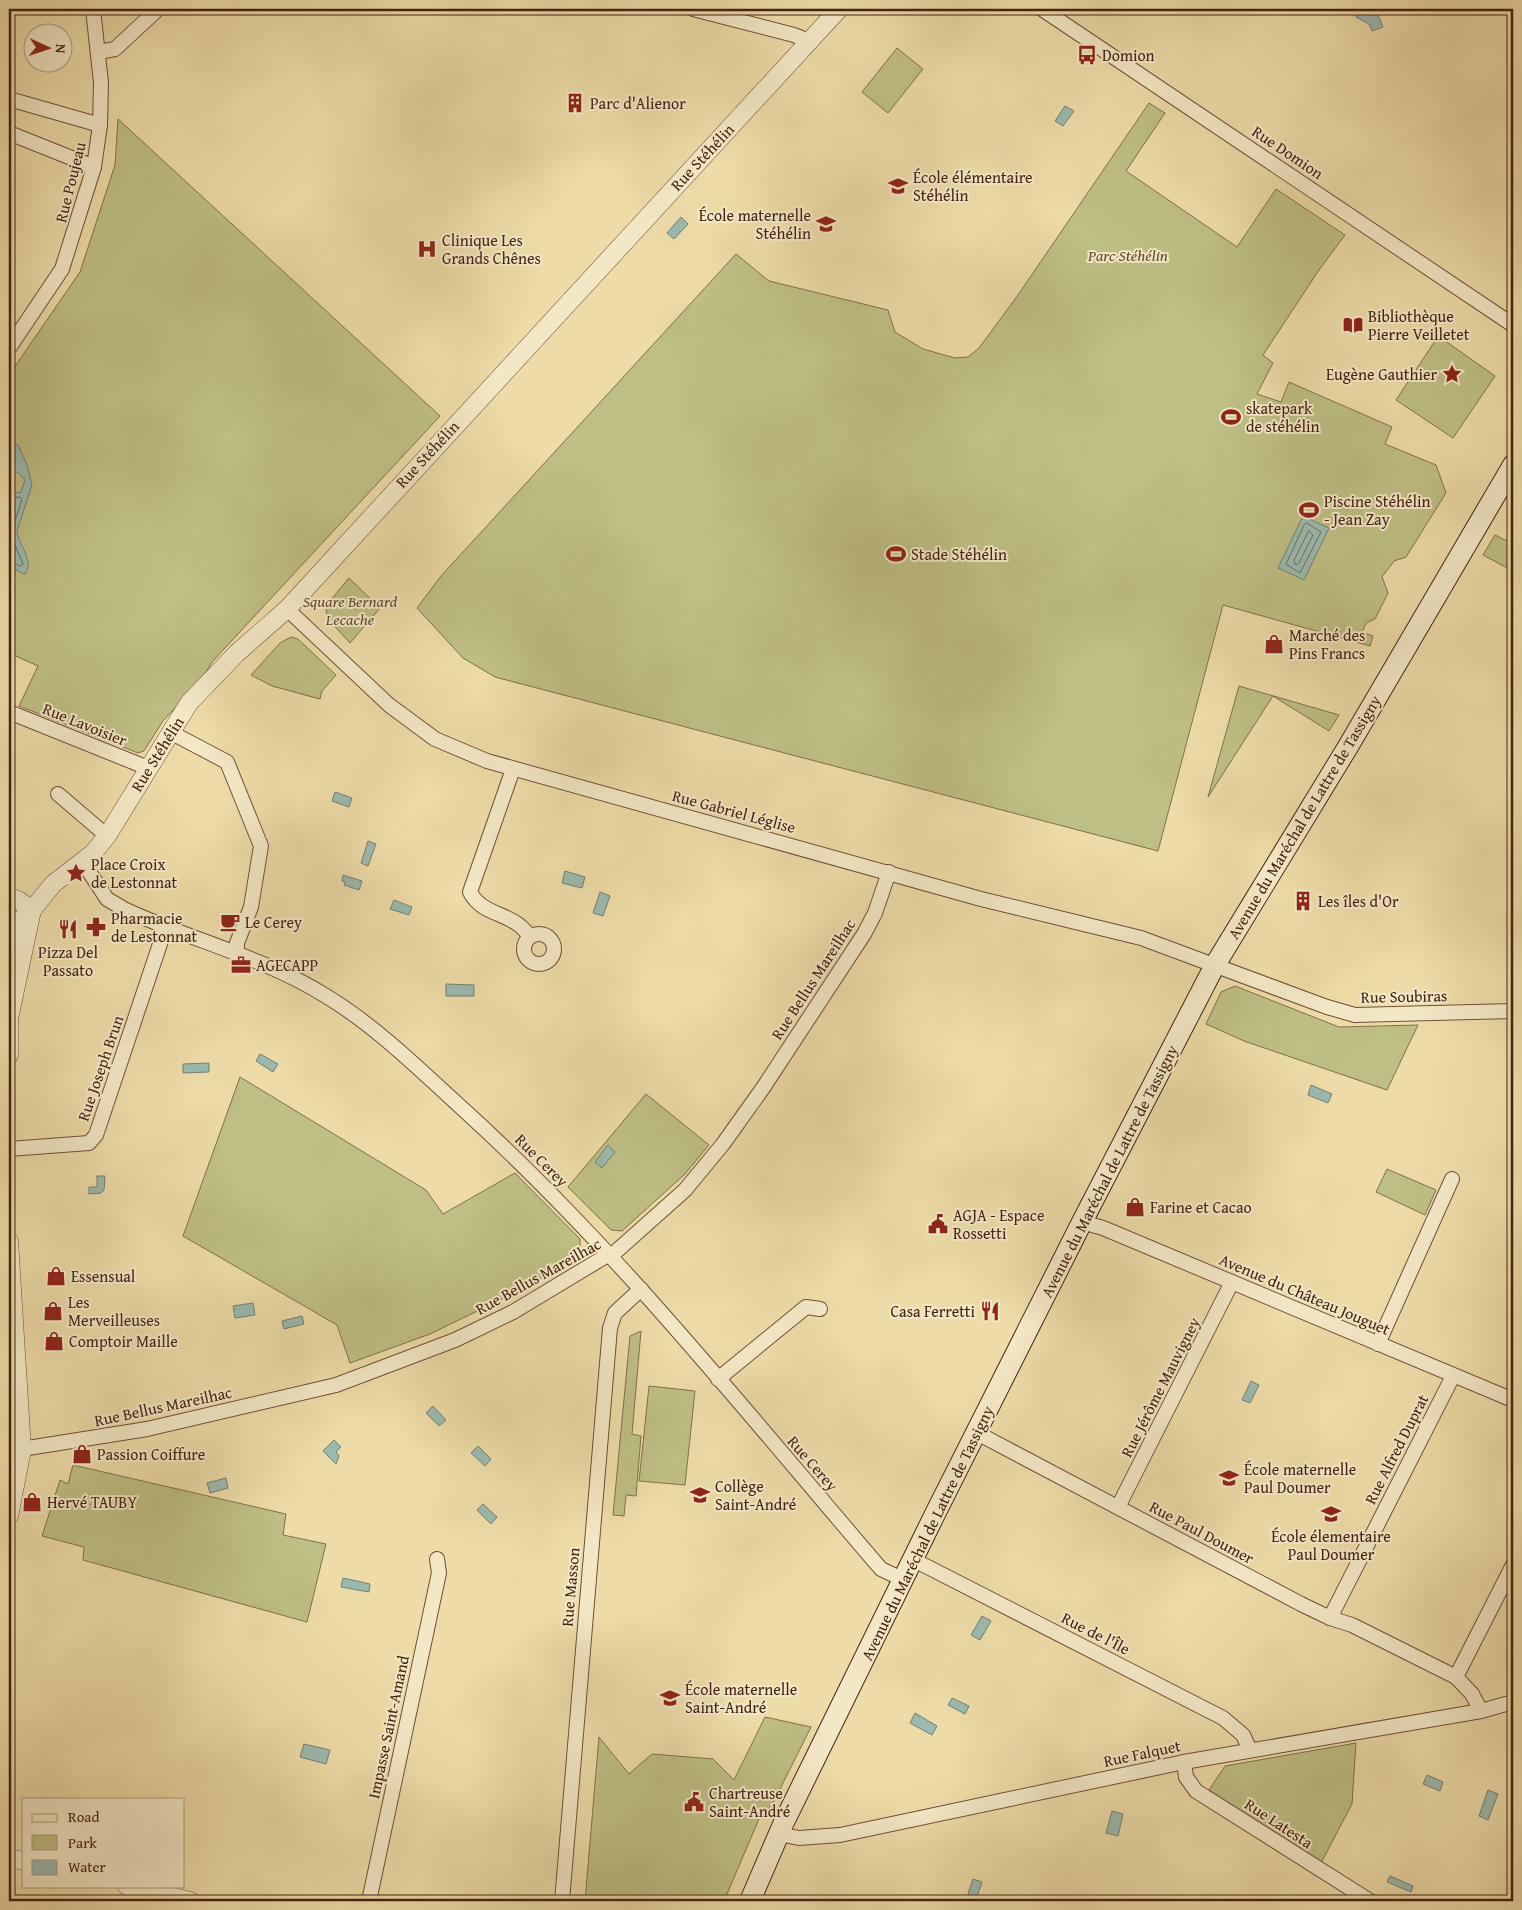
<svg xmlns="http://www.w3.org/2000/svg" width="1522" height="1910" viewBox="0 0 1522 1910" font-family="'Gentium Book Plus',serif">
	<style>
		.green { fill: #bebf84; stroke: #81704b }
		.water { fill: #9abaaf; stroke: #787d70 }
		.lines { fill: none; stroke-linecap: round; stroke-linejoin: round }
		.shore { stroke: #6f6e60; stroke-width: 1 }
		.minor-casing { stroke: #6e5038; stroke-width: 16 }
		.tertiary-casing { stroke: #6e5038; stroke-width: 19 }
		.secondary-casing { stroke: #442212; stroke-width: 22 }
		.minor { stroke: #f3e8c6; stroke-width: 14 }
		.tertiary { stroke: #f3e8c6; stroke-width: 18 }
		.secondary { stroke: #f3e8c6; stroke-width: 20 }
		.labels { text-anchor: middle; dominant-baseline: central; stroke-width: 4; stroke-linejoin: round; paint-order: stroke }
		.poi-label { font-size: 16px; fill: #442212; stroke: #f3e8c6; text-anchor: start }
		.street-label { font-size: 16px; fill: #442212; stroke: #f3e8c6 }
		.park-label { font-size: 16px; font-style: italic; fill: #62492e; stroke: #f3e8c6 }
	</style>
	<rect width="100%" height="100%" fill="#eddca8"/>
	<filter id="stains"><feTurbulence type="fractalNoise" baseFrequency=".004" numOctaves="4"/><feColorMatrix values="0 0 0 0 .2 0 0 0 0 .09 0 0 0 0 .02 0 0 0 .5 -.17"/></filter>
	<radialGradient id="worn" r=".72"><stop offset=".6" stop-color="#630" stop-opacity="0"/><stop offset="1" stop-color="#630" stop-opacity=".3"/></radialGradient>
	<!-- green -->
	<g class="green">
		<path d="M897 48 923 69 888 113 862 92Z"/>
		<path d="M1149 103 1165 113 1126 171 1237 247 1276 189 1345 235 1319 270 1263 355 1273 363 1257 394 1281 402 1289 382 1392 427 1385 444 1436 465 1446 493 1406 557 1394 561 1382 577 1388 593 1375 619 1366 623 1362 632 1373 636 1370 646 1223 605 1158 851 495 677 463 658 417 608 441 576 736 254 769 281 888 310 895 332 923 349 955 358 968 357 979 348 1018 295Z"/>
		<path d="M118 119 440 416 212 662 202 679 163 721 144 751 138 753 19 706 38 666 9 653V375L80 272 115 165Z"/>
		<path d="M1437 338H1441L1495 376 1453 438 1396 400Z"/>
		<path d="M1495 535 1513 544V571L1483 555Z"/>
		<path d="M349 578 380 608 350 643 328 619 326 610 329 602Z"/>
		<path d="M291 637 298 639 336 675 322 691 320 699 272 686 251 675 280 643Z"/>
		<path d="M1239 686 1339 715 1329 731 1273 696 1208 797Z"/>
		<path d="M1235 986 1339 1027 1418 1025 1387 1090 1244 1041 1206 1024 1221 992Z"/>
		<path d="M240 1077 426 1190 443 1214 515 1173 580 1239V1252L529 1286 430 1334 350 1363 337 1325 183 1236Z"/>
		<path d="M646 1094 709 1145 685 1174 622 1231 611 1230 568 1187Z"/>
		<path d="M1387 1169 1436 1190 1425 1215 1376 1192Z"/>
		<path d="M641 1331 632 1434 641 1436 636 1496 626 1495 624 1516 613 1515 630 1336Z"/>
		<path d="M649 1386 695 1391 685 1485 639 1481Z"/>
		<path d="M73 1465 286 1514 283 1535 326 1544 307 1622 83 1560 84 1547 42 1536 60 1480 68 1484Z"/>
		<path d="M765 1717 811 1727 772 1805 759 1819 724 1901H585L599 1737 629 1774 652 1754 713 1759 734 1780Z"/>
		<path d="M1356 1743 1352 1804 1321 1863 1209 1790 1225 1766Z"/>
	</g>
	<!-- water -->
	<g class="water">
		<path d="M1360 9H1367L1378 15 1383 27 1372 31 1369 24 1356 17Z"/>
		<path d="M1065 106 1074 111 1063 126 1055 121Z"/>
		<path d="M681 217 688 224 674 239 667 233Z"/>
		<path d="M14 443 18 445 27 465 32 485 17 531C18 544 35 562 25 574L21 573 9 564V494L21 492 25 480 17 472 9 474V444Z"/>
		<path d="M1303 516 1329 528 1304 580 1278 568Z"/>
		<path d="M335 792 352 798 349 807 332 801Z"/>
		<path d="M368 841 376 844 368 866 361 863Z"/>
		<path d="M565 871 585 877 582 888 562 883Z"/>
		<path d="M343 875 362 881 359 890 344 885 345 882 342 881Z"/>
		<path d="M600 892 610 896 603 916 593 913Z"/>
		<path d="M394 900 412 907 409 915 390 909Z"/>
		<path d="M446 984 474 985V996H446Z"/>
		<path d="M260 1054 278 1064 273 1072 256 1061Z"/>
		<path d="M209 1063V1072L183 1073V1064Z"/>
		<path d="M1311 1085 1332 1094 1328 1103 1308 1095Z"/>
		<path d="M608 1145 615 1152 602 1168 595 1162Z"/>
		<path d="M97 1176H105L104 1190 101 1193 89 1194V1187H97Z"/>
		<path d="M253 1303 255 1315 235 1318 233 1306Z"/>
		<path d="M302 1316 304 1324 284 1329 282 1321Z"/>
		<path d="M1251 1381 1259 1385 1250 1403 1242 1400Z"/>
		<path d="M433 1406 446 1420 439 1426 426 1413Z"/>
		<path d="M334 1440 341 1447 336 1452 339 1456 336 1464 323 1451Z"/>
		<path d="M478 1446 491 1459 485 1466 471 1453Z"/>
		<path d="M226 1478 228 1488 210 1493 207 1483Z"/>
		<path d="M483 1504 497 1517 491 1524 477 1510Z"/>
		<path d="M343 1578 370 1584 369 1592 341 1587Z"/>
		<path d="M982 1616 991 1621 980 1640 971 1635Z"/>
		<path d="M952 1698 969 1706 965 1714 948 1705Z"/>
		<path d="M915 1713 937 1726 932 1735 910 1723Z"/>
		<path d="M304 1744 330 1750 326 1764 300 1757Z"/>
		<path d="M1427 1775 1443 1782 1440 1791 1423 1784Z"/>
		<path d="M1488 1790 1498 1794 1488 1820 1479 1816Z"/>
		<path d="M1112 1811 1123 1814 1118 1836 1106 1833Z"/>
		<path d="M1390 1876 1413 1886 1411 1892 1387 1882Z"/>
		<path d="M973 1879 982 1882 976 1900 967 1897Z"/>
	</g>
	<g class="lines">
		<!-- shore -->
		<g class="shore">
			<path d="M9 498 20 497 22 499 12 531 13 540 23 564 20 566 9 560"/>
			<path d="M1307 523 1321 532 1300 573 1286 564 1304 525Z"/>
			<path d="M1309 531 1313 535 1299 563 1296 565 1294 561Z"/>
		</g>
		<defs>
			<g id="minor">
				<path d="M693 9 794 35 809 41"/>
				<path d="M1042 9 1513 325"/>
				<path d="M98 52 115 49 158 9"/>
				<path d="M9 99 100 125"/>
				<path d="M9 133 94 167"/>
				<path d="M9 348 62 269 94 167 100 125 101 83 93 9"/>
				<path d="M287 609 389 705 435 739 487 761 981 899 1141 938 1327 1007 1355 1015 1513 1011"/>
				<path d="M9 712 148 768"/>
				<path d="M170 732 227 762 261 846 251 907 237 943V952"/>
				<path d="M513 769 470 892C481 913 502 912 519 925 523 928 527 933 530 936"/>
				<path d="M58 794 107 836"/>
				<path d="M80 863 88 870 107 899 124 909C190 940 264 957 326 996 377 1027 420 1070 464 1110 617 1249 746 1412 881 1569L904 1580"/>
				<circle cx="539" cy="949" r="15"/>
				<path d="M9 1149 89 1143 96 1135 166 926"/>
				<path d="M1082 1222 1103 1228 1513 1400"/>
				<path d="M1378 1344 1452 1179"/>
				<path d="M718 1379 806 1307 820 1309"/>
				<path d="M977 1433 1301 1604 1330 1618 1352 1625 1456 1677 1472 1694 1481 1711"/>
				<path d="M9 1451 147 1429 336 1385 455 1340 513 1312 606 1256H611L685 1190 723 1144 763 1088 864 934 875 913 889 872"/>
				<path d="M1118 1507 1232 1282"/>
				<path d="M914 1560 1223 1718 1243 1735 1250 1750"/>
				<path d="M1330 1618 1453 1376"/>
				<path d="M1456 1677 1513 1565"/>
				<path d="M1184 1762 1186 1777 1196 1791 1370 1901"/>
				<path d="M779 1834 799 1838 840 1835 1184 1762 1481 1711 1513 1702"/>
				<path d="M369 1901 439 1573 437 1559"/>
				<path d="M562 1901 610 1328 615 1313 641 1289"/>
			</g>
			<g id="tertiary">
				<path d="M9 897 18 900 32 910"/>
				<path d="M9 942 18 922 32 910 53 884 93 853 107 836 189 703 237 653 287 609 839 9"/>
				<path d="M9 1008V1055"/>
				<path d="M10 1014 32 910"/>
				<path d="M9 1241 22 1450 9 1516"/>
				<path d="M9 1858 24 1861"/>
				<path d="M127 1886 190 1901"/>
			</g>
			<path id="secondary" d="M750 1901 784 1822 935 1514 1082 1222 1215 965 1349 745 1513 465"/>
		</defs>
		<!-- minor casing -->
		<use href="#minor" class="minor-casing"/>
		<!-- tertiary casing -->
		<use href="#tertiary" class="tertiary-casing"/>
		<!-- secondary casing -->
		<use href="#secondary" class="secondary-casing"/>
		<!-- minor -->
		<use href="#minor" class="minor"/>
		<!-- tertiary -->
		<use href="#tertiary" class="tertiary"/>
		<!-- secondary -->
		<use href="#secondary" class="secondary"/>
	</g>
	<!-- icons -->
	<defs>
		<symbol id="bus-bare" viewBox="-9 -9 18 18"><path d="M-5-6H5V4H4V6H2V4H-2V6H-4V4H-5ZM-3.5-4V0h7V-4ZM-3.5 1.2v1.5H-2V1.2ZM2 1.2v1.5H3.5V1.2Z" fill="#8f2418" stroke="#f3e8c6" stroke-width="2.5" paint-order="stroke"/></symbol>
		<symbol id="building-bare" viewBox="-9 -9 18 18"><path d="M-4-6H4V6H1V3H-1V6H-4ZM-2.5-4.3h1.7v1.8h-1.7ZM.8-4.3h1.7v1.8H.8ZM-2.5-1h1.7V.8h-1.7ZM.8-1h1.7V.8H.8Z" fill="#8f2418" stroke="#f3e8c6" stroke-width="2.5" paint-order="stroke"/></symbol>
		<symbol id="school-bare" viewBox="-9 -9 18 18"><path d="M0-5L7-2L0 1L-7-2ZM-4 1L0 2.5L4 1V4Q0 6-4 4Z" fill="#8f2418" stroke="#f3e8c6" stroke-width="2.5" paint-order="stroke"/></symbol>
		<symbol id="hospital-bare" viewBox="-9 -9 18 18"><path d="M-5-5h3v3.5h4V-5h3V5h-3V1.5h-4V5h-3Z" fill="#8f2418" stroke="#f3e8c6" stroke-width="2.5" paint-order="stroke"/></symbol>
		<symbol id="library-bare" viewBox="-9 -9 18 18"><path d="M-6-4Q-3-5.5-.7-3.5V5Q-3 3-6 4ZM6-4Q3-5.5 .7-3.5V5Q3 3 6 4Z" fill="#8f2418" stroke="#f3e8c6" stroke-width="2.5" paint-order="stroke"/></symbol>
		<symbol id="sight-bare" viewBox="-9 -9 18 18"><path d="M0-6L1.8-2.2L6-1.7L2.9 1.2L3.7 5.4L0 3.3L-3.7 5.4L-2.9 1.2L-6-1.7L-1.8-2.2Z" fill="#8f2418" stroke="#f3e8c6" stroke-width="2.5" paint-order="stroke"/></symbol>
		<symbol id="stadium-bare" viewBox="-9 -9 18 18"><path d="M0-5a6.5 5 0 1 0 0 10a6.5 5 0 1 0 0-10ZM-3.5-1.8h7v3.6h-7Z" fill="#8f2418" stroke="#f3e8c6" stroke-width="2.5" paint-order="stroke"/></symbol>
		<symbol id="shop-bare" viewBox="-9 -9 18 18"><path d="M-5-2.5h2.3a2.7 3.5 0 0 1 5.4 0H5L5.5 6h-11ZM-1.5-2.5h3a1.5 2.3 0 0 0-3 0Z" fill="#8f2418" stroke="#f3e8c6" stroke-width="2.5" paint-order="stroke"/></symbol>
		<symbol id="cafe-bare" viewBox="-9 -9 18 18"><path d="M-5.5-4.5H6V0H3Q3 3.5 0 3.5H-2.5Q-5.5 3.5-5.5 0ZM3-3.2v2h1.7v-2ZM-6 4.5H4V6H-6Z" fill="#8f2418" stroke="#f3e8c6" stroke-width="2.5" paint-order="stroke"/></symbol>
		<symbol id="pharmacy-bare" viewBox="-9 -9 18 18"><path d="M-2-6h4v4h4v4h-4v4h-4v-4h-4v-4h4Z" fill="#8f2418" stroke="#f3e8c6" stroke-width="2.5" paint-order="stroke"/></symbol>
		<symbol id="restaurant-bare" viewBox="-9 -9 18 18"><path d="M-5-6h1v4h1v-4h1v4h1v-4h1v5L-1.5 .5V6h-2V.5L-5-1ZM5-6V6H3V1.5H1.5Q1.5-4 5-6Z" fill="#8f2418" stroke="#f3e8c6" stroke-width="2.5" paint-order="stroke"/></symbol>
		<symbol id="office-bare" viewBox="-9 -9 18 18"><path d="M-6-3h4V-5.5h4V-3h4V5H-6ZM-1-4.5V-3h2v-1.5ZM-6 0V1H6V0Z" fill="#8f2418" stroke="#f3e8c6" stroke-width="2.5" paint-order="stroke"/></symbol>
		<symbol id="civic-bare" viewBox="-9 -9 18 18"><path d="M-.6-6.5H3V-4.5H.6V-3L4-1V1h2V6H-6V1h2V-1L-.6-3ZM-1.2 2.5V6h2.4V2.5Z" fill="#8f2418" stroke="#f3e8c6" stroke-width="2.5" paint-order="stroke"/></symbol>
	</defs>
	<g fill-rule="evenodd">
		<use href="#bus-bare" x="1073" y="41" width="28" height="28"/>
		<use href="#building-bare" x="561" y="89" width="28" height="28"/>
		<use href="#school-bare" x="884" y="172" width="28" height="28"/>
		<use href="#school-bare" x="812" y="210" width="28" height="28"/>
		<use href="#hospital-bare" x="413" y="235" width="28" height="28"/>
		<use href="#library-bare" x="1339" y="311" width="28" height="28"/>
		<use href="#sight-bare" x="1438" y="360" width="28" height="28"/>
		<use href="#stadium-bare" x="1217" y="403" width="28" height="28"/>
		<use href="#stadium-bare" x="1295" y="496" width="28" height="28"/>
		<use href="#stadium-bare" x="882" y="540" width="28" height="28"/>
		<use href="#shop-bare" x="1260" y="630" width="28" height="28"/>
		<use href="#sight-bare" x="62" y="859" width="28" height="28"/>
		<use href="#building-bare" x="1289" y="887" width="28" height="28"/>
		<use href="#cafe-bare" x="216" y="908" width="28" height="28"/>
		<use href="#pharmacy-bare" x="82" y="913" width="28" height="28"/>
		<use href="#restaurant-bare" x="54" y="915" width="28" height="28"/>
		<use href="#office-bare" x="227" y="951" width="28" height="28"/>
		<use href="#shop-bare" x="1121" y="1193" width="28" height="28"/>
		<use href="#civic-bare" x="924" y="1210" width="28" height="28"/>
		<use href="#shop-bare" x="42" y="1262" width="28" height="28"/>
		<use href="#shop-bare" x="39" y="1297" width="28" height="28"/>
		<use href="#restaurant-bare" x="976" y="1297" width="28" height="28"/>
		<use href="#shop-bare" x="40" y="1327" width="28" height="28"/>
		<use href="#shop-bare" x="68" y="1440" width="28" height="28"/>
		<use href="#school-bare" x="1215" y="1464" width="28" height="28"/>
		<use href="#school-bare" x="686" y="1481" width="28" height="28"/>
		<use href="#shop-bare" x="18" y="1488" width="28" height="28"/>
		<use href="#school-bare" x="1317" y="1500" width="28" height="28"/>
		<use href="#school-bare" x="656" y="1684" width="28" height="28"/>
		<use href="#civic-bare" x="680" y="1788" width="28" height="28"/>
	</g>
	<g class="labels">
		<!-- poi labels -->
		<g class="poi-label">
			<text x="1102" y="55">Domion</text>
			<text x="590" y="103">Parc d'Alienor</text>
			<text x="913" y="177">École élémentaire<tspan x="913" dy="18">Stéhélin</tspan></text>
			<text x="811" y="215" text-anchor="end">École maternelle<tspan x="811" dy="18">Stéhélin</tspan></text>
			<text x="442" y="240">Clinique Les<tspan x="442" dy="18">Grands Chênes</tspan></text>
			<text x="1368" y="316">Bibliothèque<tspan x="1368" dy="18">Pierre Veilletet</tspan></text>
			<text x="1437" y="374" text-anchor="end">Eugène Gauthier</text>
			<text x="1246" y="408">skatepark<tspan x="1246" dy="18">de stéhélin</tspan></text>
			<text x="1324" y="501">Piscine Stéhélin<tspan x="1324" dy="18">- Jean Zay</tspan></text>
			<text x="911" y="554">Stade Stéhélin</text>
			<text x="1289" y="635">Marché des<tspan x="1289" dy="18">Pins Francs</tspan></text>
			<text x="91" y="864">Place Croix<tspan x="91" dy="18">de Lestonnat</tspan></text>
			<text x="1318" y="901">Les îles d'Or</text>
			<text x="111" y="918">Pharmacie<tspan x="111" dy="18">de Lestonnat</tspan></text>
			<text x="245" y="922">Le Cerey</text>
			<text x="68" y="952" text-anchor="middle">Pizza Del<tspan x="68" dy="18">Passato</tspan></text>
			<text x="256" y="965">AGECAPP</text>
			<text x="1150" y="1207">Farine et Cacao</text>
			<text x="953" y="1215">AGJA - Espace<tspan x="953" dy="18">Rossetti</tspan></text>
			<text x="71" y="1276">Essensual</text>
			<text x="68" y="1302">Les<tspan x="68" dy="18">Merveilleuses</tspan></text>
			<text x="975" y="1311" text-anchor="end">Casa Ferretti</text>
			<text x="69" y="1341">Comptoir Maille</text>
			<text x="97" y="1454">Passion Coiffure</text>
			<text x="1244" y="1469">École maternelle<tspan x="1244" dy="18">Paul Doumer</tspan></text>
			<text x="715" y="1486">Collège<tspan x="715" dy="18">Saint-André</tspan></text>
			<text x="47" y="1502">Hervé TAUBY</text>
			<text x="1331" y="1536" text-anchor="middle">École élementaire<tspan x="1331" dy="18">Paul Doumer</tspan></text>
			<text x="685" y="1689">École maternelle<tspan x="685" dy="18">Saint-André</tspan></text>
			<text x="709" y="1793">Chartreuse<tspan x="709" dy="18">Saint-André</tspan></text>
		</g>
		<!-- street labels -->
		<g class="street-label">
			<text transform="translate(1288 152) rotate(34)">Rue Domion</text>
			<text transform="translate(702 157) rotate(-47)">Rue Stéhélin</text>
			<text transform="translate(70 182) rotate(-76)">Rue Poujeau</text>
			<text transform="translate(427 454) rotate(-47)">Rue Stéhélin</text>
			<text transform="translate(85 724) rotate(22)">Rue Lavoisier</text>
			<text transform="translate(157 754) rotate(-58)">Rue Stéhélin</text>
			<text transform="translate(734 811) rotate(15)">Rue Gabriel Léglise</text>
			<text transform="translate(1304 817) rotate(-59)">Avenue du Maréchal de Lattre de Tassigny</text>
			<text transform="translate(813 979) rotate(-57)">Rue Bellus Mareilhac</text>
			<text transform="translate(1404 996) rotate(-1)">Rue Soubiras</text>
			<text transform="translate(100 1068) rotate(-71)">Rue Joseph Brun</text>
			<text transform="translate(542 1160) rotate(45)">Rue Cerey</text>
			<text transform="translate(1109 1171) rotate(-63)">Avenue du Maréchal de Lattre de Tassigny</text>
			<text transform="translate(538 1276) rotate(-29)">Rue Bellus Mareilhac</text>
			<text transform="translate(1305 1294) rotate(23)">Avenue du Château Jouguet</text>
			<text transform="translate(1160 1387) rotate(-63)">Rue Jérôme Mauvigney</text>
			<text transform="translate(163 1406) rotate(-12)">Rue Bellus Mareilhac</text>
			<text transform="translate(1396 1449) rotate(-63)">Rue Alfred Duprat</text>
			<text transform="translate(813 1463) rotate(49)">Rue Cerey</text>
			<text transform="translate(1202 1532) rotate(28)">Rue Paul Doumer</text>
			<text transform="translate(927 1533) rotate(-64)">Avenue du Maréchal de Lattre de Tassigny</text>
			<text transform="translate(570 1587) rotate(-85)">Rue Masson</text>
			<text transform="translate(1096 1633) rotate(27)">Rue de l'Île</text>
			<text transform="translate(388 1727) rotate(-78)">Impasse Saint-Amand</text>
			<text transform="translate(1142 1753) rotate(-12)">Rue Falquet</text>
			<text transform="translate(1279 1823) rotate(33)">Rue Latesta</text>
		</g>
		<!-- park labels -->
		<g class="park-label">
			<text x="1128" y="255">Parc Stéhélin</text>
			<text x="350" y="601">Square Bernard<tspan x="350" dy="18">Lecache</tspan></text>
		</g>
	</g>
	<!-- margin -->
	<rect width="1522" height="1910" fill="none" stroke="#eddca8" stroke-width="30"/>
	<rect x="10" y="10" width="1502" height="1890" fill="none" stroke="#442212" stroke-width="2.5"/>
	<rect x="15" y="15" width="1492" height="1880" fill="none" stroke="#442212"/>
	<!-- legend -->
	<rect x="22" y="1798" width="162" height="90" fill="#f3e8c6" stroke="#ad997e"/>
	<rect x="32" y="1814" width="25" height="8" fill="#f3e8c6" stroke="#ad997e"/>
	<text x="68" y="1822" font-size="15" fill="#442212">Road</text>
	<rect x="32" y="1835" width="25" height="15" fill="#bebf84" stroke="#ad997e"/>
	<text x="68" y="1848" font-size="15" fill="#442212">Park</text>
	<rect x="32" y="1860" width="25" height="15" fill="#9abaaf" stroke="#ad997e"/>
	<text x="68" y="1872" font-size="15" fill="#442212">Water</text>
	<!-- north arrow -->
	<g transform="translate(48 48) rotate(93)"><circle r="24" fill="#f3e8c6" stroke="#ad997e"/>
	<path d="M0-4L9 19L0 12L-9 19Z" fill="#8f2418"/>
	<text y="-8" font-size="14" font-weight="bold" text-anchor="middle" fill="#442212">N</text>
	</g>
	<rect width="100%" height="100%" filter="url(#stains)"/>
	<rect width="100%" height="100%" fill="url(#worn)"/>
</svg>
